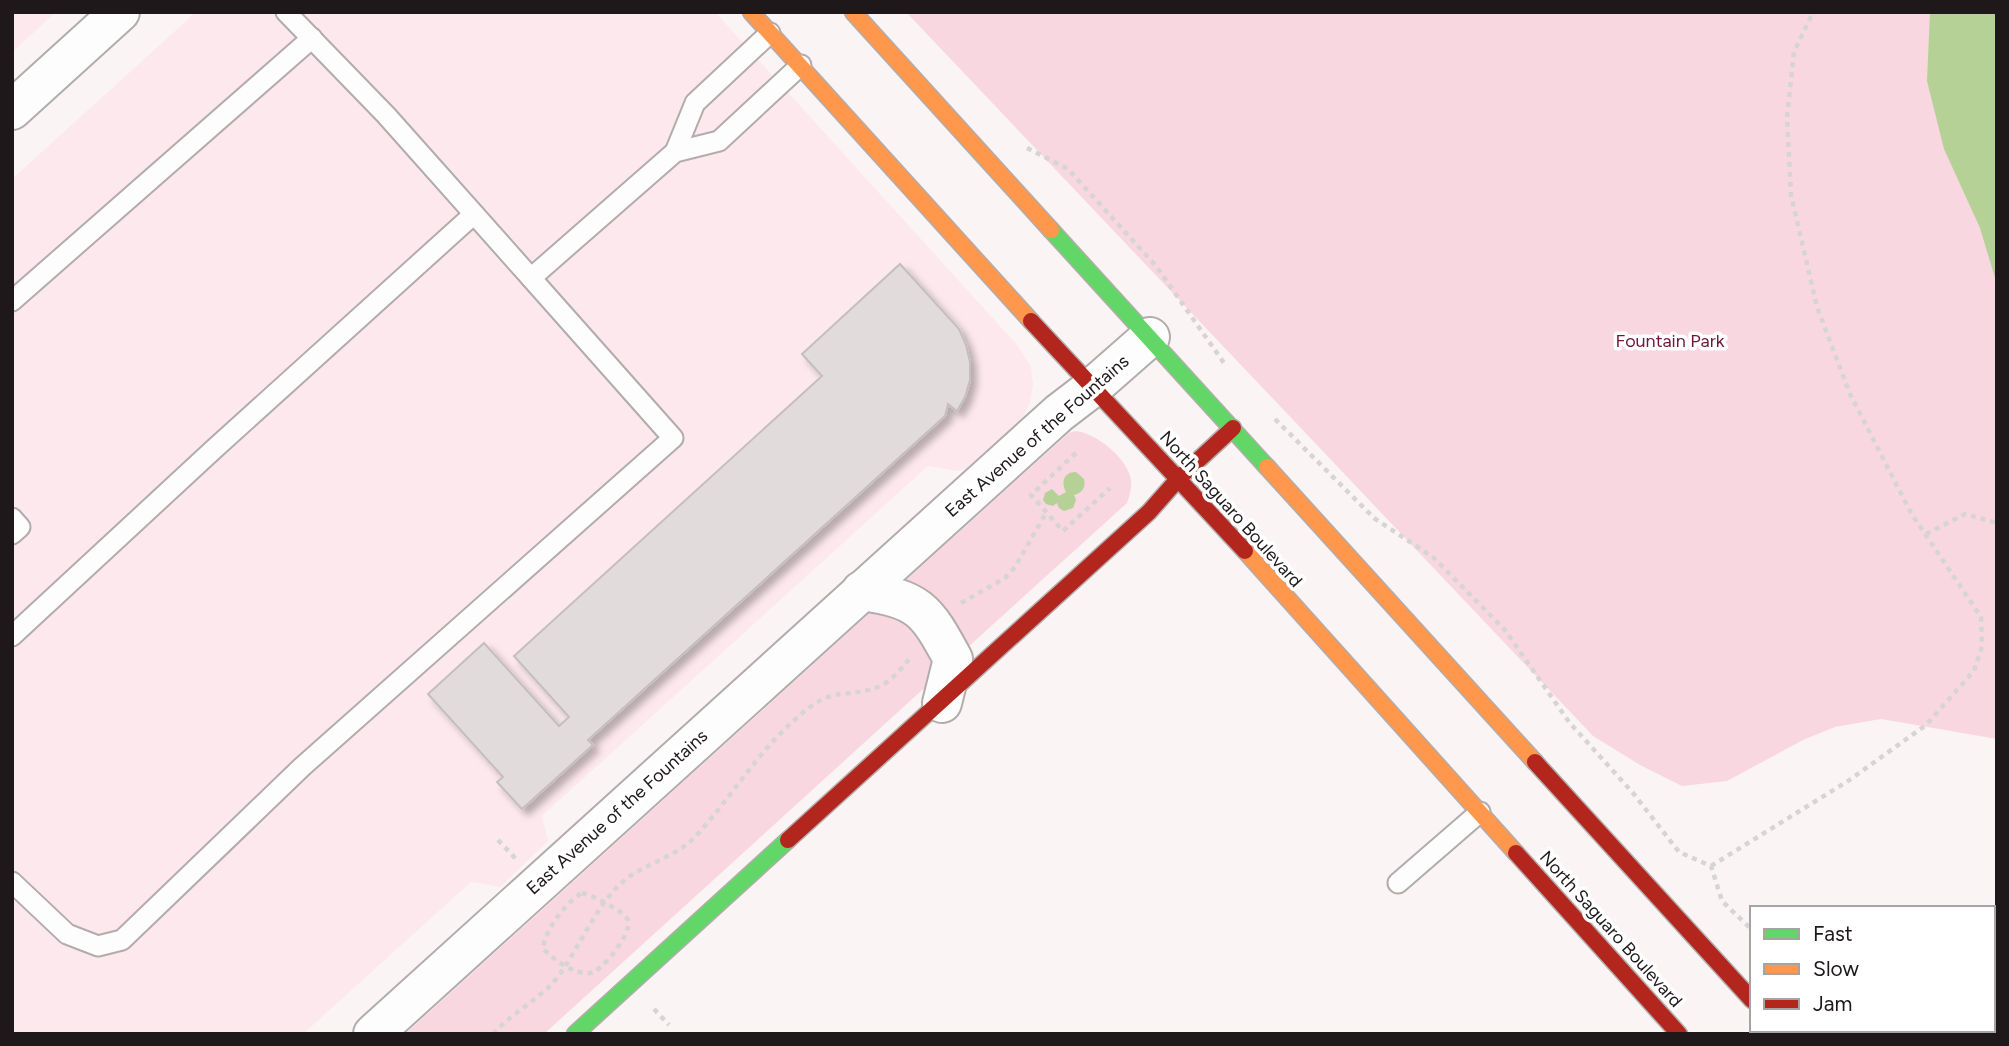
<svg xmlns="http://www.w3.org/2000/svg" width="2009" height="1046" viewBox="0 0 2009 1046" font-family="Figtree,sans-serif">
	<style>
		.built { fill: #fce8ed }
		.green { fill: #f9d7e0 }
		.water { fill: #b6d195 }
		.building { fill: #e2dbdc; stroke: #c5bebf; stroke-width: 2; filter: url(#shadow) }
		.lines { fill: none; stroke-linecap: round; stroke-linejoin: round }
		.lane-casing { stroke: #b3acad; stroke-width: 23 }
		.street-casing { stroke: #b3acad; stroke-width: 42 }
		.fast-casing { stroke: #b3acad; stroke-width: 19 }
		.slow-casing { stroke: #b3acad; stroke-width: 19 }
		.jam-casing { stroke: #b3acad; stroke-width: 19 }
		.path { stroke: #d6d4d5; stroke-width: 4.5; stroke-dasharray: 5 5; stroke-linecap: butt }
		.lane { stroke: #fefdfe; stroke-width: 19 }
		.street { stroke: #fefdfe; stroke-width: 38 }
		.fast { stroke: #63d668; stroke-width: 16 }
		.slow { stroke: #ff974d; stroke-width: 16 }
		.jam { stroke: #b3261e; stroke-width: 16 }
		.labels { text-anchor: middle; dominant-baseline: central; stroke-width: 7; stroke-linejoin: round; paint-order: stroke }
		.park-label { font-size: 18px; fill: #6d173a; stroke: #fff }
		.street-label { font-size: 18px; fill: #1f181a; stroke: #fff }
	</style>
	<defs>
		<filter id="shadow"><feDropShadow dx="6" dy="6" stdDeviation="3.5" flood-color="#0004"/></filter>
	</defs>
	<rect width="100%" height="100%" fill="#fbf4f5"/>
	<!-- built -->
	<g class="built">
		<path d="M12 12H56L12 52Z"/>
		<path d="M196 12H715L1018 346 1031 367 1033 384 1030 403 1022 418 965 469 958 471 928 466 542 816 548 841 500 887 471 882 303 1034H12V179Z"/>
	</g>
	<!-- green -->
	<g class="green">
		<path d="M906 12H1997V739L1881 719 1835 727 1803 740 1727 781 1682 786 1640 765 1593 736Z"/>
		<path d="M1075 431C1094 432 1125 456 1130 476 1133 485 1130 495 1127 503L967 648 905 581 1069 433Z"/>
		<path d="M887 607 935 646 931 682 544 1034H405L872 611Z"/>
	</g>
	<!-- water -->
	<g class="water">
		<path d="M1930 12H1997V316L1995 278 1980 228 1944 149 1927 81Z"/>
		<path d="M1076 472 1084 479C1086 488 1082 493 1074 495L1076 500 1073 508 1064 511 1059 508 1057 503 1053 506 1046 504 1043 500 1045 493 1052 489 1059 496 1066 492C1061 483 1063 472 1076 472Z"/>
	</g>
	<!-- building -->
	<path class="building" d="M900 264 959 329 966 345 970 362V380L965 397 957 411 948 404 945 416 588 740 593 745 522 809 497 782 503 777 428 694 484 643 559 726 569 717 514 656 822 376 802 354Z"/>
	<g class="lines">
		<defs>
			<g id="lane">
				<path d="M286 12 386 115 531 278 675 152 719 141 801 65"/>
				<path d="M675 152 695 103 770 33"/>
				<path d="M12 301 312 38"/>
				<path d="M12 518 20 527 12 534"/>
				<path d="M12 636 213 450 474 214"/>
				<path d="M12 882 67 934 98 946 122 940 303 766 673 438 531 278"/>
				<path d="M1398 883 1480 812"/>
			</g>
			<g id="street">
				<path d="M12 110 120 12"/>
				<path d="M861 591C919 599 926 609 953 659L942 703"/>
				<path d="M373 1034 1059 413 1093 387 1150 337"/>
			</g>
			<g id="fast">
				<path d="M1051 230 1267 467"/>
				<path d="M1779 1030 1782 1034"/>
				<path d="M575 1034 788 840"/>
			</g>
			<g id="slow">
				<path d="M751 12 1031 321"/>
				<path d="M853 12 1051 230"/>
				<path d="M1267 467 1535 762"/>
				<path d="M1245 551 1516 853"/>
			</g>
			<g id="jam">
				<path d="M1031 321 1245 551"/>
				<path d="M1535 762 1752 1000"/>
				<path d="M788 840 1149 512 1179 478 1233 428"/>
				<path d="M1516 853 1679 1034"/>
			</g>
		</defs>
		<!-- lane casing -->
		<use href="#lane" class="lane-casing"/>
		<!-- street casing -->
		<use href="#street" class="street-casing"/>
		<!-- fast casing -->
		<use href="#fast" class="fast-casing"/>
		<!-- slow casing -->
		<use href="#slow" class="slow-casing"/>
		<!-- jam casing -->
		<use href="#jam" class="jam-casing"/>
		<!-- path -->
		<g class="path">
			<path d="M1027 148 1068 169 1156 266 1224 363"/>
			<path d="M1275 419 1374 518 1433 557 1505 630 1569 722 1633 793 1679 852 1711 866 1722 901 1752 930"/>
			<path d="M1076 453 1031 495 1063 531 1110 488"/>
			<path d="M1926 534 1965 514 1997 523"/>
			<path d="M961 603 1005 578 1015 567 1046 513"/>
			<path d="M498 840 517 860"/>
			<path d="M1711 866 1848 781 1926 725 1974 671 1982 646 1981 617 1911 513 1850 394 1817 307 1791 195 1787 117 1794 52 1813 12"/>
			<path d="M582 893C592 895 624 911 628 920 633 932 602 972 590 973 575 975 552 959 543 948 545 930 567 901 582 893Z"/>
			<path d="M654 1009 669 1025"/>
			<path d="M1856 1030 1859 1034"/>
			<path d="M493 1034C513 1011 542 999 560 974 580 945 594 911 619 885 641 864 674 859 695 837 731 798 758 751 799 716 809 707 821 698 835 695 851 692 867 693 882 685 894 679 903 666 912 656"/>
		</g>
		<!-- lane -->
		<use href="#lane" class="lane"/>
		<!-- street -->
		<use href="#street" class="street"/>
		<!-- fast -->
		<use href="#fast" class="fast"/>
		<!-- slow -->
		<use href="#slow" class="slow"/>
		<!-- jam -->
		<use href="#jam" class="jam"/>
	</g>
	<g class="labels">
		<!-- park labels -->
		<g class="park-label">
			<text x="1670" y="341">Fountain Park</text>
		</g>
		<!-- street labels -->
		<g class="street-label">
			<text transform="translate(1037 436) rotate(-41)">East Avenue of the Fountains</text>
			<text transform="translate(1231 509) rotate(48)">North Saguaro Boulevard</text>
			<text transform="translate(617 812) rotate(-42)">East Avenue of the Fountains</text>
			<text transform="translate(1611 929) rotate(48)">North Saguaro Boulevard</text>
		</g>
	</g>
	<!-- border -->
	<rect width="2009" height="1046" fill="none" stroke="#1f181a" stroke-width="28"/>
	<!-- legend -->
	<rect x="1750" y="906" width="245" height="126" fill="#ffffff" stroke="#a5a3a3" stroke-width="2"/>
	<rect x="1764" y="929" width="35" height="10" fill="#63d668" stroke="#a5a3a3" stroke-width="2"/>
	<text x="1813" y="941" font-size="21" fill="#1f181a">Fast</text>
	<rect x="1764" y="964" width="35" height="10" fill="#ff974d" stroke="#a5a3a3" stroke-width="2"/>
	<text x="1813" y="976" font-size="21" fill="#1f181a">Slow</text>
	<rect x="1764" y="999" width="35" height="10" fill="#b3261e" stroke="#a5a3a3" stroke-width="2"/>
	<text x="1813" y="1011" font-size="21" fill="#1f181a">Jam</text>
</svg>
